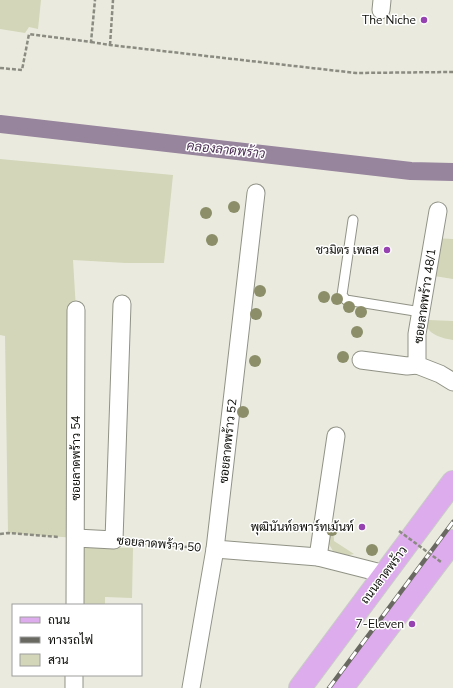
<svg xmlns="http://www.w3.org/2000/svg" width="453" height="688" viewBox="0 0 453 688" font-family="'Nunito Sans',Sarabun,sans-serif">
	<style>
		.green { fill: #d3d6b8 }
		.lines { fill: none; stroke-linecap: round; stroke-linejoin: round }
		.canal { stroke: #97849d; stroke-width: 18 }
		.service-casing { stroke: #919286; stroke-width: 11 }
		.minor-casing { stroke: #919286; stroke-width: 19 }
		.primary-casing { stroke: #cacac9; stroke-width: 24 }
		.path { stroke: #8b8b82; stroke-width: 2.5; stroke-dasharray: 4 2; stroke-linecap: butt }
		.service { stroke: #fff; stroke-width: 9 }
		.minor { stroke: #fff; stroke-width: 17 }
		.primary { stroke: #ddacec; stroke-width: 22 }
		.rail-casing { stroke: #696961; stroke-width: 4.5 }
		.rail { stroke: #fff; stroke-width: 3; stroke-dasharray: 9; stroke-linecap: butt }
		.path-bridge { stroke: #8b8b82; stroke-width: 2.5; stroke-dasharray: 4 2; stroke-linecap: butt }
		.tree { fill: #8c8e6a }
		.poi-dot { fill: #9642b0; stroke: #fff; stroke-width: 1.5 }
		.labels { text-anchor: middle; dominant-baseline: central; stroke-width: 3; stroke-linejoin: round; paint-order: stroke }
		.poi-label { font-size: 12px; fill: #0d0d09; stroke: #fff; text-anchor: end }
		.street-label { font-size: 12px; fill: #0d0d09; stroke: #fff }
		.water-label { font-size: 13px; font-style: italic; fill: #4c2f56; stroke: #fff }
	</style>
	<rect width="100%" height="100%" fill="#eaebde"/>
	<!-- green -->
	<g class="green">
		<path d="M0 0H41L38 29 29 27 25 33 0 29Z"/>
		<path d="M0 159 173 175 164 263H126L73 260 76 310V538L8 533 5 336 0 335Z"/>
		<path d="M434 238 453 239V279L428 275Z"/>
		<path d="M429 320 453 321V340C442 338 432 336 426 326Z"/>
		<path d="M333 526 334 541 354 554 344 556 333 551 326 539Z"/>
		<path d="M83 547 133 548 132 598 105 597V605H81Z"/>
	</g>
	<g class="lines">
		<!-- canal -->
		<path class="canal" d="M0 124 411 171 453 172"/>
		<defs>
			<path id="service" d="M353 220 342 295 346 300 421 312"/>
			<g id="minor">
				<path d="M381 10 382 0"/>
				<path d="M438 211 417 334V365L440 374 453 382"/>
				<path d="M361 360 407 366 417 365"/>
				<path d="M76 538 114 540 122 304"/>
				<path d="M215 549 318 557 385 574"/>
				<path d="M318 557 336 436"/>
				<path d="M75 605 76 310"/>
				<path d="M74 688V675"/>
				<path d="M191 688 215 549 256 193"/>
			</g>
			<g id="primary">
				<path d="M300 688 453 482"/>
				<path d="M342 688 453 541"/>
			</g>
		</defs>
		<!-- service casing -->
		<use href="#service" class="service-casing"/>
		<!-- minor casing -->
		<use href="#minor" class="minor-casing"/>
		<!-- primary casing -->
		<use href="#primary" class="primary-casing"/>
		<!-- path -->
		<g class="path">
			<path d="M91 42 110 45 356 73 453 72"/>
			<path d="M110 45 113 0"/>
			<path d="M0 68 22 70 29 34 91 42 95 0"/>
			<path d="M0 534 8 533 59 537"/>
			<path d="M130 542 199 548"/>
		</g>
		<!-- service -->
		<use href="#service" class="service"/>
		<!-- minor -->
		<use href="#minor" class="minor"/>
		<!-- primary -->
		<use href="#primary" class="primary"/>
		<defs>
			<path id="rail" d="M329 688 453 522"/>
		</defs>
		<!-- rail casing -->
		<use href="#rail" class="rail-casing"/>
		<!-- rail -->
		<use href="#rail" class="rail"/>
		<!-- path-bridge -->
		<path class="path-bridge" d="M399 531 441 562"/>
	</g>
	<!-- trees -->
	<g class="tree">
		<circle cx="234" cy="207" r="6"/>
		<circle cx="206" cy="213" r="6"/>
		<circle cx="212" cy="240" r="6"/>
		<circle cx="260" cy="291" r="6"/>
		<circle cx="324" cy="297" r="6"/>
		<circle cx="337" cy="299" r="6"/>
		<circle cx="349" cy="307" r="6"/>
		<circle cx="361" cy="312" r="6"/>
		<circle cx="256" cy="314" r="6"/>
		<circle cx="357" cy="332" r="6"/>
		<circle cx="343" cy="357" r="6"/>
		<circle cx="255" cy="361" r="6"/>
		<circle cx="243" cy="412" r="6"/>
		<circle cx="332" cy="530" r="6"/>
		<circle cx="372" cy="550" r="6"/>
	</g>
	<!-- markers -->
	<g class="poi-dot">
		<circle cx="424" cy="20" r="4"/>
		<circle cx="387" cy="250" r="4"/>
		<circle cx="362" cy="527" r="4"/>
		<circle cx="412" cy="624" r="4"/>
	</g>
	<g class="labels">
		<!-- poi labels -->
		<g class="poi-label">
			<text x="416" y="20">The Niche</text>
			<text x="379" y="250">ชวมิตร เพลส</text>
			<text x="354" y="527">พุฒินันท์อพาร์ทเม้นท์</text>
			<text x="404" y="624">7-Eleven</text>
		</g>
		<!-- street labels -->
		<g class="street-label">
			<text transform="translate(425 296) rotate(-82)">ซอยลาดพร้าว 48/1</text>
			<text transform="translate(228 441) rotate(-84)">ซอยลาดพร้าว 52</text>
			<text transform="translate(76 458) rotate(-90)">ซอยลาดพร้าว 54</text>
			<text transform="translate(159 544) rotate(5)">ซอยลาดพร้าว 50</text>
			<text transform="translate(384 575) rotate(-53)">ถนนลาดพร้าว</text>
		</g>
		<!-- water labels -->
		<g class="water-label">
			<text transform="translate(226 150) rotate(6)">คลองลาดพร้าว</text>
		</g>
	</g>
	<!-- legend -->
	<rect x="12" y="604" width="130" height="72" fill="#ffffff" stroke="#9e9e9d"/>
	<rect x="20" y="617" width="20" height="6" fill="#ddacec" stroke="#9e9e9d"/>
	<text x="48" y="624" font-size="12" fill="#0d0d09">ถนน</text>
	<rect x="20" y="637" width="20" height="6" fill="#696961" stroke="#9e9e9d"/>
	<text x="48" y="644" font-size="12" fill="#0d0d09">ทางรถไฟ</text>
	<rect x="20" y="654" width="20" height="12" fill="#d3d6b8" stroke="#9e9e9d"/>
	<text x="48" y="664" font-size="12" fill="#0d0d09">สวน</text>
</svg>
